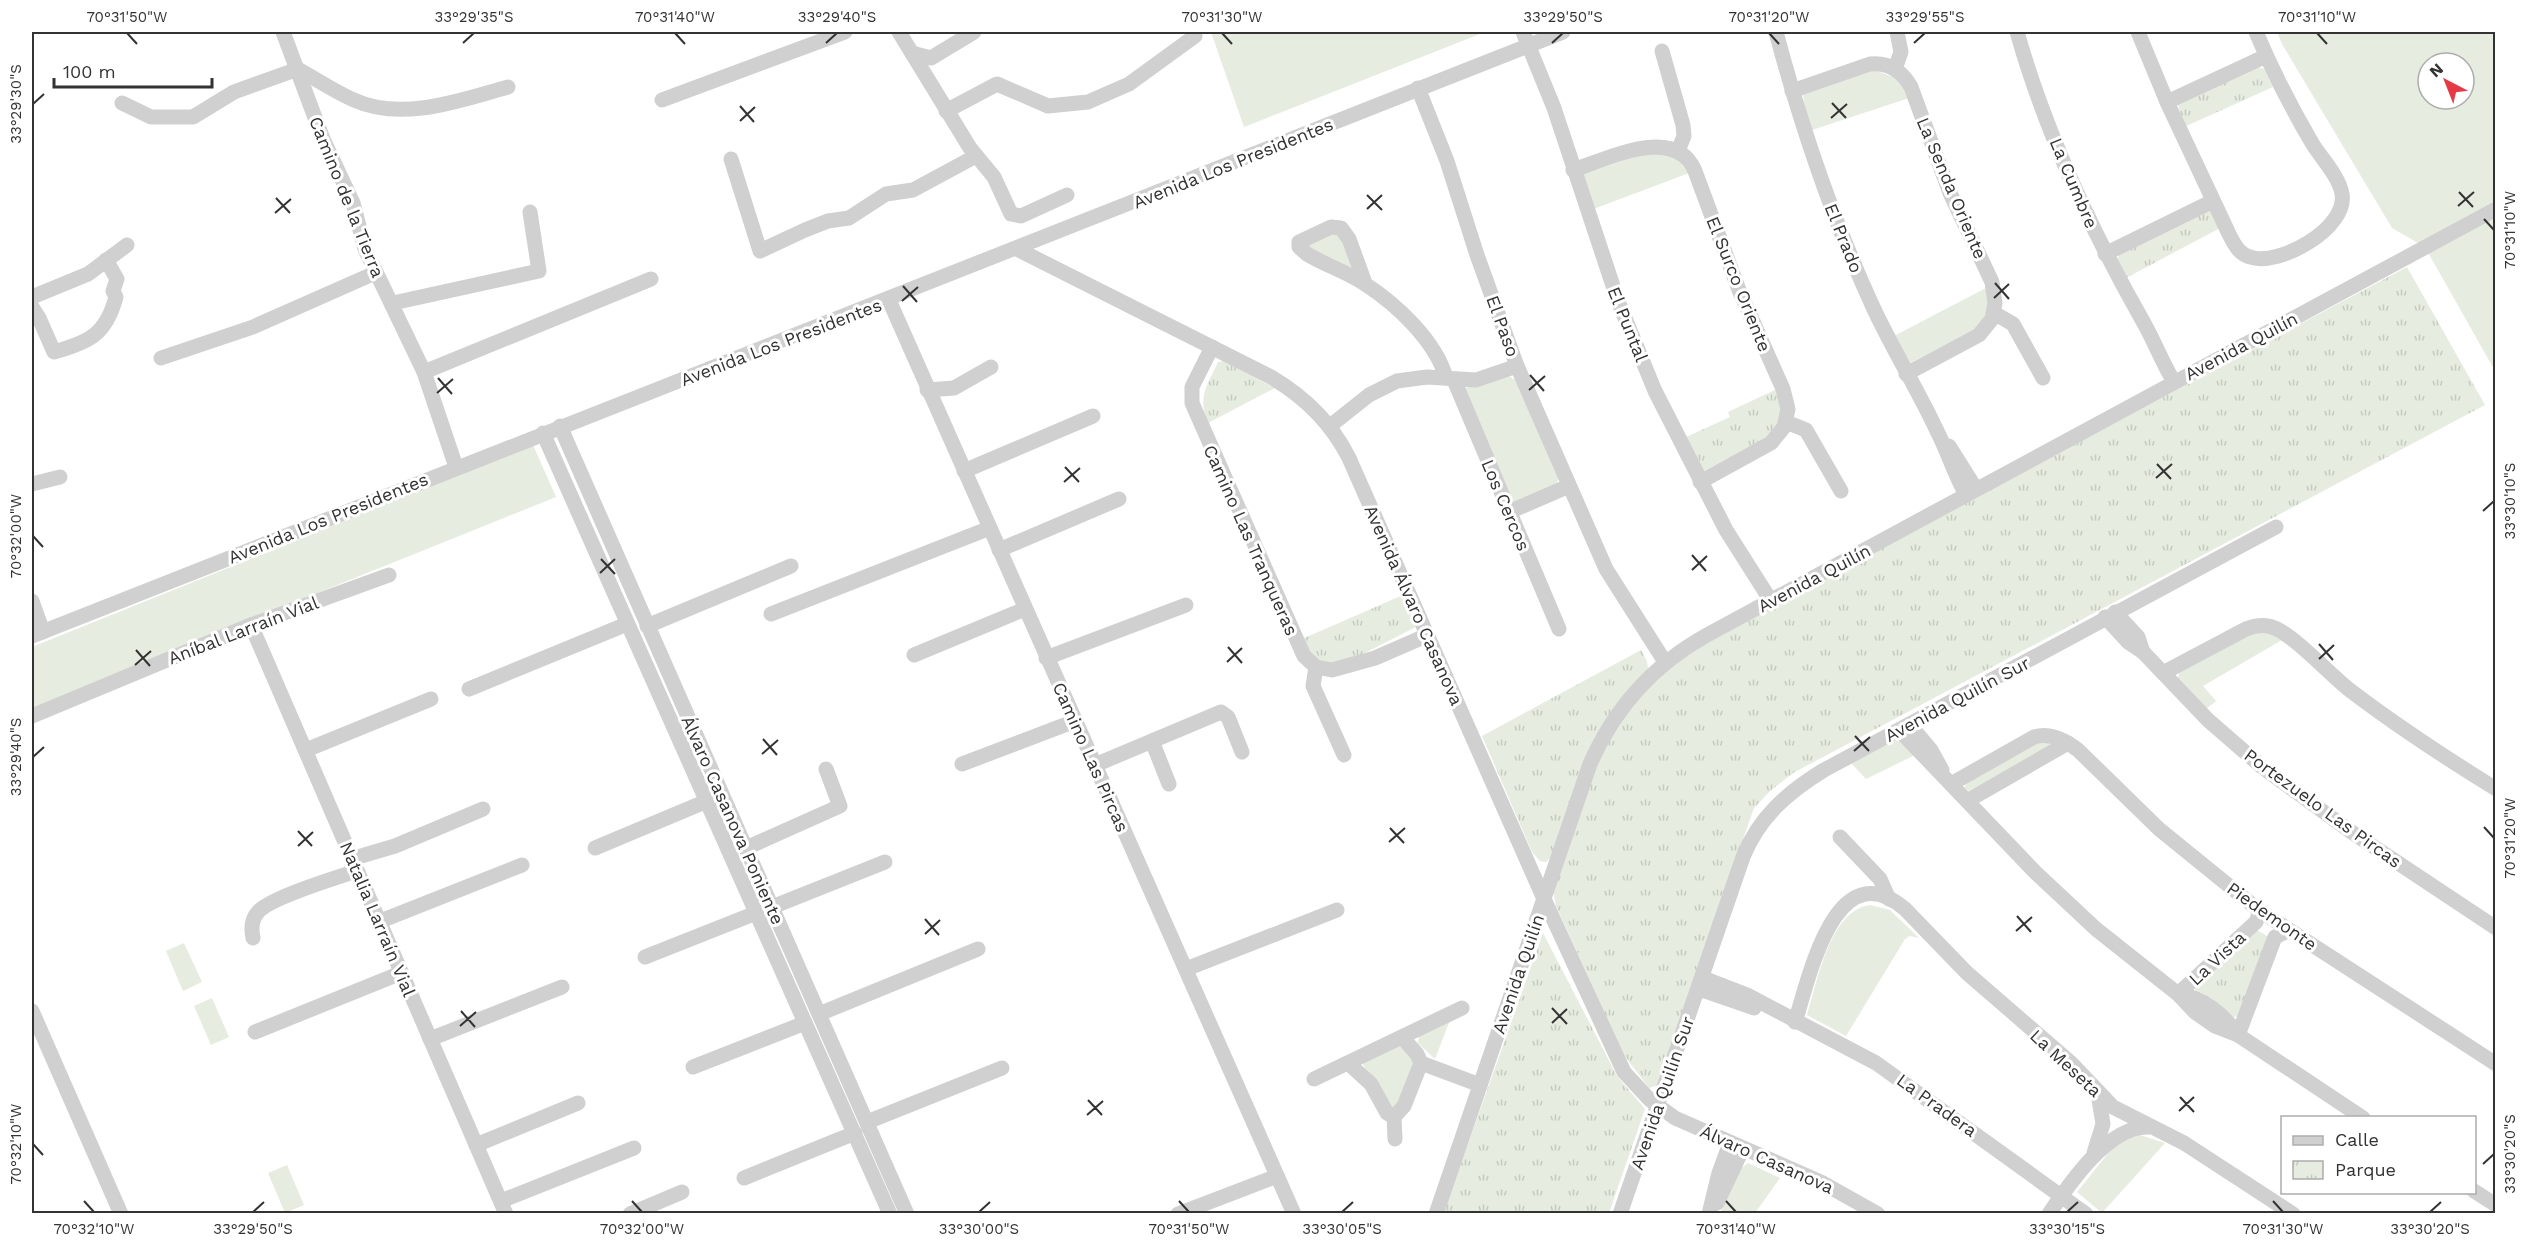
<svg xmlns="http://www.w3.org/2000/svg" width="2527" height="1245" viewBox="0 0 2527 1245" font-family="'Work Sans',sans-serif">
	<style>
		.grass { fill: #e6ecdf; fill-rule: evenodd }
		.park { fill: url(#park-tufts) }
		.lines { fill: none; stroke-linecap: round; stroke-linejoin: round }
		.minor { stroke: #d0d0d0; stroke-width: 15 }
		.ticks { fill: none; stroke: #333; stroke-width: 2 }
		.labels { text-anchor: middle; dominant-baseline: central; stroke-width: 6; stroke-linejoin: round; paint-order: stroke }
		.street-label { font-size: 18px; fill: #333; stroke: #fff }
		.neatline { fill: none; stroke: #333; stroke-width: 2 }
		.ticks-label { font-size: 15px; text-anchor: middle; fill: #333 }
	</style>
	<defs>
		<pattern id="park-tufts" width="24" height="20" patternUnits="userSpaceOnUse" patternTransform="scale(1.5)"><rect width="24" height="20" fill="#e6ecdf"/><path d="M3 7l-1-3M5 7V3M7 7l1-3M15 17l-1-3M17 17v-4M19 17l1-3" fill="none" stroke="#c6cbc0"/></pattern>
	</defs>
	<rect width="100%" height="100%" fill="#fff"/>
	<!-- grass -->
	<g class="grass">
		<path d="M1211 32H1485L1244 127Z"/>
		<path d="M2277 32H2495V371L2425 247 2392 228 2282 44ZM2428 63H2464V99H2428Z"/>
		<path d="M1875 70 1898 79 1909 98 1809 131 1803 95Z"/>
		<path d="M1648 152 1674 156 1689 173 1591 210 1583 174Z"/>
		<path d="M1332 233 1340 234 1351 266 1349 269 1318 257 1307 243Z"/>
		<path d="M1986 288C1991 303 1987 314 1979 327L1910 363 1894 336Z"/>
		<path d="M1509 376 1515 380 1559 477 1557 484 1514 503 1465 388Z"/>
		<path d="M533 445 556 497 32 708V647Z"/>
		<path d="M2254 633H2270L2282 640 2203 686 2216 701 2206 709 2178 678 2179 673Z"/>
		<path d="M1902 736 1917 754 1866 779 1851 763Z"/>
		<path d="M2032 741 2050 742 2051 746 1969 791 1965 788 1966 780Z"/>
		<path d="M1870 905 1890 910 1919 938 1910 936 1905 939 1846 1036 1807 1015C1818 981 1829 911 1870 905Z"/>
		<path d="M184 943 202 982 183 991 166 951Z"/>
		<path d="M212 998 229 1037 211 1045 194 1006Z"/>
		<path d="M1450 1020 1435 1059 1418 1043 1419 1036Z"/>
		<path d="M1399 1045 1415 1059 1401 1102 1392 1110 1362 1063Z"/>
		<path d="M2140 1135 2165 1143 2102 1213 2077 1192 2114 1146 2122 1140Z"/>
		<path d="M1748 1163 1780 1178 1755 1213 1720 1214 1740 1169Z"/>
		<path d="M287 1165 304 1205 285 1213 268 1173Z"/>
	</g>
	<!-- park -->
	<g class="park">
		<path d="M2257 67 2264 69 2273 87 2184 127 2178 104Z"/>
		<path d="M2207 210 2213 211 2222 227 2124 279 2116 262 2119 255Z"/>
		<path d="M2407 267 2485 405 1793 773 1770 791 1754 808 1656 1086 1649 1088 1624 1055 1556 906 1553 889C1578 814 1596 732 1656 676 1672 661 1695 650 1714 637Z"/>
		<path d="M1224 361 1275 388 1208 423C1197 397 1207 386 1218 362Z"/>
		<path d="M1777 389 1783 410 1773 434 1704 471 1684 438 1730 417 1728 412Z"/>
		<path d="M1403 595 1416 627 1349 661 1326 666 1310 654 1302 639Z"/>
		<path d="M1641 650 1647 661 1648 669 1628 692 1551 857 1546 862 1540 861 1532 852 1482 736Z"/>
		<path d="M2257 930 2269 937 2241 1016 2234 1017 2196 993 2194 987Z"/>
		<path d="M1543 933 1617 1076 1645 1109 1609 1213 1443 1214Z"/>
	</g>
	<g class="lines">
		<!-- minor -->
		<g class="minor">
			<path d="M283 32 323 139 353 203 365 249 424 372 454 461"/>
			<path d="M899 32 970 148 994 177 1011 214 1021 216 1067 195"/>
			<path d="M1523 32 1554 108 1618 301 1655 391 1726 530 1771 601"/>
			<path d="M1776 32C1801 126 1832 218 1873 307 1893 350 1918 390 1938 433 1948 453 1955 475 1966 495"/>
			<path d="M2017 32C2046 134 2092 232 2145 325 2155 343 2163 364 2174 382"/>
			<path d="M2138 32 2167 102 2229 234C2234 244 2239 254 2250 257 2279 267 2348 228 2342 194 2339 176 2321 158 2312 143 2291 107 2272 70 2256 32"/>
			<path d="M1662 51 1683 125 1684 136 1678 151"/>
			<path d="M912 53 931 58 974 32"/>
			<path d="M1895 69 1901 52 1897 32"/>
			<path d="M1418 88 1447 161 1477 255 1517 366 1606 569 1665 662"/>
			<path d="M1792 91 1870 64C1889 62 1902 71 1911 87L1950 193 1992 282 1995 303 1992 319 1979 335 1906 374"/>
			<path d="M662 100 845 32"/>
			<path d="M2167 102 2266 56"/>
			<path d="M122 103 151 117H193L234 92 298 69C316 79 335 92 354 100 402 122 461 100 508 87"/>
			<path d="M946 111 997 84 1048 106 1088 102 1129 84 1195 36"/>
			<path d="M731 159 760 251 805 230 828 221 849 218 886 194 913 190 976 156"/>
			<path d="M1573 170C1608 159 1675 124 1695 171L1739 290 1783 389 1788 409 1784 427 1771 443 1700 482"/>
			<path d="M1017 249 1271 377C1305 397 1331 422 1349 458L1544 899 1624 1072 1650 1100 1675 1118 1821 1182 1878 1214"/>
			<path d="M2105 254 2213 201"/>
			<path d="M1365 283 1349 239 1341 228 1331 227 1299 242V247L1307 254C1325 265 1347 272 1365 284 1396 304 1436 341 1446 378"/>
			<path d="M32 297 88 274 127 245"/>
			<path d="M889 300 1294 1214"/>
			<path d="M393 303 539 271 530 212"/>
			<path d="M32 307 39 318 54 352C90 342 106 334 116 297L113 291 117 279 106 260"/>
			<path d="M1994 313 2013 324 2043 378"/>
			<path d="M1212 347 1192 387V403L1304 656 1316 667 1332 670 1375 658 1428 635"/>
			<path d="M161 358 253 327 375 273"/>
			<path d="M424 372 651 279"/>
			<path d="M1454 380 1559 629"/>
			<path d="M927 390 954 388 991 367"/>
			<path d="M1786 422 1806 430 1841 491"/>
			<path d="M560 426 907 1214"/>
			<path d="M1330 426 1369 395 1397 381 1427 377 1476 380 1517 366"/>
			<path d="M543 433 890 1214"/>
			<path d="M1949 446 1976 489"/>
			<path d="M964 471 1093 416"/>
			<path d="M32 484 60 477"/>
			<path d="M1509 512 1569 486"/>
			<path d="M999 550 1119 499"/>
			<path d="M32 601 43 632"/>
			<path d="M2115 612 2138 637 2143 652"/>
			<path d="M771 614 990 528"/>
			<path d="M2105 617 2128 642 2143 652 2208 720 2262 767 2350 831 2496 928"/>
			<path d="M251 625 506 1214"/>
			<path d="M647 626 791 566"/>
			<path d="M32 636C541 434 1053 236 1563 32"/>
			<path d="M914 655 1025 609"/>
			<path d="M1046 658 1186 605"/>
			<path d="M1316 667 1313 686 1344 755"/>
			<path d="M2163 673 2246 629C2256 625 2267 624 2277 629 2298 639 2330 675 2351 691 2397 726 2446 758 2496 789"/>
			<path d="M469 689 627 624"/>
			<path d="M32 716 251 625 389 575"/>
			<path d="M1910 725 1931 750 1942 770"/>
			<path d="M1899 730 2035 872 2096 929 2178 994 2195 1012 2215 1026 2238 1035 2363 1118"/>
			<path d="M1152 741 1169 784"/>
			<path d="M306 750 431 699"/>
			<path d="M962 764 1075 721"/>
			<path d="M1095 765 1221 712 1228 717 1242 752"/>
			<path d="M1951 784 2034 737C2050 732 2065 740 2078 750L2159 829 2260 911 2496 1064"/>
			<path d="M1967 801 2068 743"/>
			<path d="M1840 837 1880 879 1889 899"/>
			<path d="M595 848 707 801"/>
			<path d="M746 848 840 806 826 769"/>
			<path d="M351 859 395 846 483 809"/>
			<path d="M772 907 885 862"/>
			<path d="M378 922 522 865"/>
			<path d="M253 938C251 929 251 920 258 912 269 898 335 878 356 871"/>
			<path d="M645 957 756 913"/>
			<path d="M1186 969 1337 910"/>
			<path d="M1703 978 1747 995 1876 1063 2086 1214"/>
			<path d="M1699 989 1754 1008"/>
			<path d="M2178 994 2256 922 2260 911"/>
			<path d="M2178 994C2203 998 2224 1014 2238 1035"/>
			<path d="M32 1011 121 1214"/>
			<path d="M819 1014 978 949"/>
			<path d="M1795 1022C1809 979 1835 849 1905 909L1967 973 2071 1063 2113 1107 2184 1143 2293 1214"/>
			<path d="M255 1032 401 973"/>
			<path d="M2238 1035 2275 937 2289 930"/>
			<path d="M430 1039 562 987"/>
			<path d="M1348 1063 1371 1084 1387 1113 1394 1117 1404 1106 1421 1063 1417 1054 1402 1037"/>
			<path d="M1421 1063 1480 1085"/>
			<path d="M693 1067 805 1023"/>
			<path d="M1314 1079 1462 1008"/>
			<path d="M1394 1117 1395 1139"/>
			<path d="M867 1122 1002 1068"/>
			<path d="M476 1145 578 1103"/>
			<path d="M2094 1153 2103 1124 2098 1093"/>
			<path d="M744 1178 855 1133"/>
			<path d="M2474 1191 2496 1205"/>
			<path d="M501 1201 634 1148"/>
			<path d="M1717 1203 1743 1148"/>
			<path d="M630 1214 682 1192"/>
			<path d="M1178 1214 1277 1176"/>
			<path d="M1436 1214 1590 764C1615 707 1653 665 1707 635L2496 209"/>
			<path d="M1620 1214 1743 857C1759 817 1788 792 1824 770L2276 527"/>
			<path d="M1709 1214 1719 1173 1730 1143"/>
			<path d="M2049 1214C2069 1184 2109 1125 2149 1127"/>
		</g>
	</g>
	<!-- ticks -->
	<path class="ticks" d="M127 33 137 44M675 33 685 44M1222 33 1232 44M1769 33 1779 44M2317 33 2327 44M463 43 474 33M826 43 837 33M1552 43 1563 33M1914 43 1925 33M1832 103 1846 118M33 104 44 94M740 106 754 122M1831 118 1847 104M740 121 755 107M2459 192 2473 207M1367 195 1382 210M276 198 290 213M2458 206 2474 192M1367 209 1382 195M275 213 291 199M2484 219 2494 230M1995 283 2009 299M903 286 917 302M1994 298 2009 284M902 301 918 287M1530 375 1544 391M438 378 452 394M1529 390 1545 376M437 393 453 379M2157 464 2171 479M1065 467 1079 482M2156 478 2172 464M1064 482 1080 468M2483 511 2494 501M33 536 43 547M1692 555 1706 571M601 559 615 574M1692 570 1707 556M600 573 615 559M2319 644 2333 660M1228 647 1242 663M136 650 150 666M2319 659 2334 645M1227 662 1242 648M135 665 151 651M1855 736 1869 751M763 739 777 755M1854 751 1870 737M762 754 778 740M33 757 44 747M2484 827 2494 838M1390 828 1404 843M298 831 312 846M1389 842 1405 828M298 846 313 832M2017 916 2031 932M925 919 939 935M2016 931 2032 917M925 934 940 920M1552 1008 1567 1024M461 1011 475 1027M1552 1023 1567 1009M460 1026 476 1012M2180 1097 2194 1112M1088 1100 1102 1115M2179 1111 2194 1097M1087 1115 1103 1101M33 1144 43 1155M2483 1164 2494 1154M84 1201 94 1212M632 1201 642 1212M1179 1201 1189 1212M1726 1201 1736 1212M2273 1201 2283 1212M253 1212 264 1202M979 1212 990 1202M1342 1212 1353 1202M2067 1212 2078 1202M2430 1212 2441 1202"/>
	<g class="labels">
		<!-- street labels -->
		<g class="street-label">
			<text transform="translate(1233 163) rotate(-22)">Avenida Los Presidentes</text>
			<text transform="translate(2074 183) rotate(67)">La Cumbre</text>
			<text transform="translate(1952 188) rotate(67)">La Senda Oriente</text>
			<text transform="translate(347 197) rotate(68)">Camino de la Tierra</text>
			<text transform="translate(1844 238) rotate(68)">El Prado</text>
			<text transform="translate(1739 284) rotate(68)">El Surco Oriente</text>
			<text transform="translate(1628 324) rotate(68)">El Puntal</text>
			<text transform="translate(1503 326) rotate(70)">El Paso</text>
			<text transform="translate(781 342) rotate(-21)">Avenida Los Presidentes</text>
			<text transform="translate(2241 346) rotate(-28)">Avenida Quilín</text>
			<text transform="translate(1506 505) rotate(67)">Los Cercos</text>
			<text transform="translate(328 518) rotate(-22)">Avenida Los Presidentes</text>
			<text transform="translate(1251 540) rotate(66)">Camino Las Tranqueras</text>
			<text transform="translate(1814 578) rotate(-28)">Avenida Quilín</text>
			<text transform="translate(1414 605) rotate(66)">Avenida Álvaro Casanova</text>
			<text transform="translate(243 630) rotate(-21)">Aníbal Larraín Vial</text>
			<text transform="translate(1957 699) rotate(-28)">Avenida Quilín Sur</text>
			<text transform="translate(1091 757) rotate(66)">Camino Las Pircas</text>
			<text transform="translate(2323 808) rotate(36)">Portezuelo Las Pircas</text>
			<text transform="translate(733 820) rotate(66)">Álvaro Casanova Poniente</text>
			<text transform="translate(2272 916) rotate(35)">Piedemonte</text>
			<text transform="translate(378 919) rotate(67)">Natalia Larraín Vial</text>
			<text transform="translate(2217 958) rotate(-43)">La Vista</text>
			<text transform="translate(1518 974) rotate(-71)">Avenida Quilín</text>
			<text transform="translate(2066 1063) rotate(43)">La Meseta</text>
			<text transform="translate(1662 1093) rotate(-71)">Avenida Quilín Sur</text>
			<text transform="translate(1937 1105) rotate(36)">La Pradera</text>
			<text transform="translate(1767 1159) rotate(24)">Álvaro Casanova</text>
		</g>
	</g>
	<!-- border -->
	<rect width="2527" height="1245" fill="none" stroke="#ffffff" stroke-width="66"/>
	<!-- legend -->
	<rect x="2281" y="1116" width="195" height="78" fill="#ffffff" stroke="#adadad" stroke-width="1.5"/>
	<rect x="2293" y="1136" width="30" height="9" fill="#d0d0d0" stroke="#adadad" stroke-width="1.5"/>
	<text x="2335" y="1146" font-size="18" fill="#333333">Calle</text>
	<rect x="2293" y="1161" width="30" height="18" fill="url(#park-tufts)" stroke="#adadad" stroke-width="1.5"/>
	<text x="2335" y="1176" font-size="18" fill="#333333">Parque</text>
	<!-- north arrow -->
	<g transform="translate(2446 81) rotate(318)"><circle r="28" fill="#ffffff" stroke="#adadad" stroke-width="1.5"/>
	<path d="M0-4.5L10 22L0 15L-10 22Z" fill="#e63946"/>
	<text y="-9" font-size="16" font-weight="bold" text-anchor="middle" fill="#333333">N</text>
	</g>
	<!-- scale -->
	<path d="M54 78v9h158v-9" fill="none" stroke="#333333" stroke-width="3"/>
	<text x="63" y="78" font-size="18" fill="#333333" stroke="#ffffff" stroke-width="4.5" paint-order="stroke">100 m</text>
	<rect x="33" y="33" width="2461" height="1179" class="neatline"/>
	<g class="ticks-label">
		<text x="127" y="22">70°31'50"W</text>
		<text x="474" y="22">33°29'35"S</text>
		<text x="675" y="22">70°31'40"W</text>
		<text x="837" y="22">33°29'40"S</text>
		<text x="1222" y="22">70°31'30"W</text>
		<text x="1563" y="22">33°29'50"S</text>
		<text x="1769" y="22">70°31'20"W</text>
		<text x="1925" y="22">33°29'55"S</text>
		<text x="2317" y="22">70°31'10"W</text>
		<text transform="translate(16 104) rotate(-90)" y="5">33°29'30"S</text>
		<text transform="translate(2510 230) rotate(-90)" y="5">70°31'10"W</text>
		<text transform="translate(2510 501) rotate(-90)" y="5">33°30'10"S</text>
		<text transform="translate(16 536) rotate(-90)" y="5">70°32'00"W</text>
		<text transform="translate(16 757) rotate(-90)" y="5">33°29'40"S</text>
		<text transform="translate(2510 838) rotate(-90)" y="5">70°31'20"W</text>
		<text transform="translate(16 1144) rotate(-90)" y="5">70°32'10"W</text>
		<text transform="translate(2510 1154) rotate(-90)" y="5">33°30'20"S</text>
		<text x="94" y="1234">70°32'10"W</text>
		<text x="253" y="1234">33°29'50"S</text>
		<text x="642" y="1234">70°32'00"W</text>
		<text x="979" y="1234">33°30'00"S</text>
		<text x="1189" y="1234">70°31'50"W</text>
		<text x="1342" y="1234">33°30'05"S</text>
		<text x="1736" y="1234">70°31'40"W</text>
		<text x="2067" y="1234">33°30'15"S</text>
		<text x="2283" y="1234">70°31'30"W</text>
		<text x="2430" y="1234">33°30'20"S</text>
	</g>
</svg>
